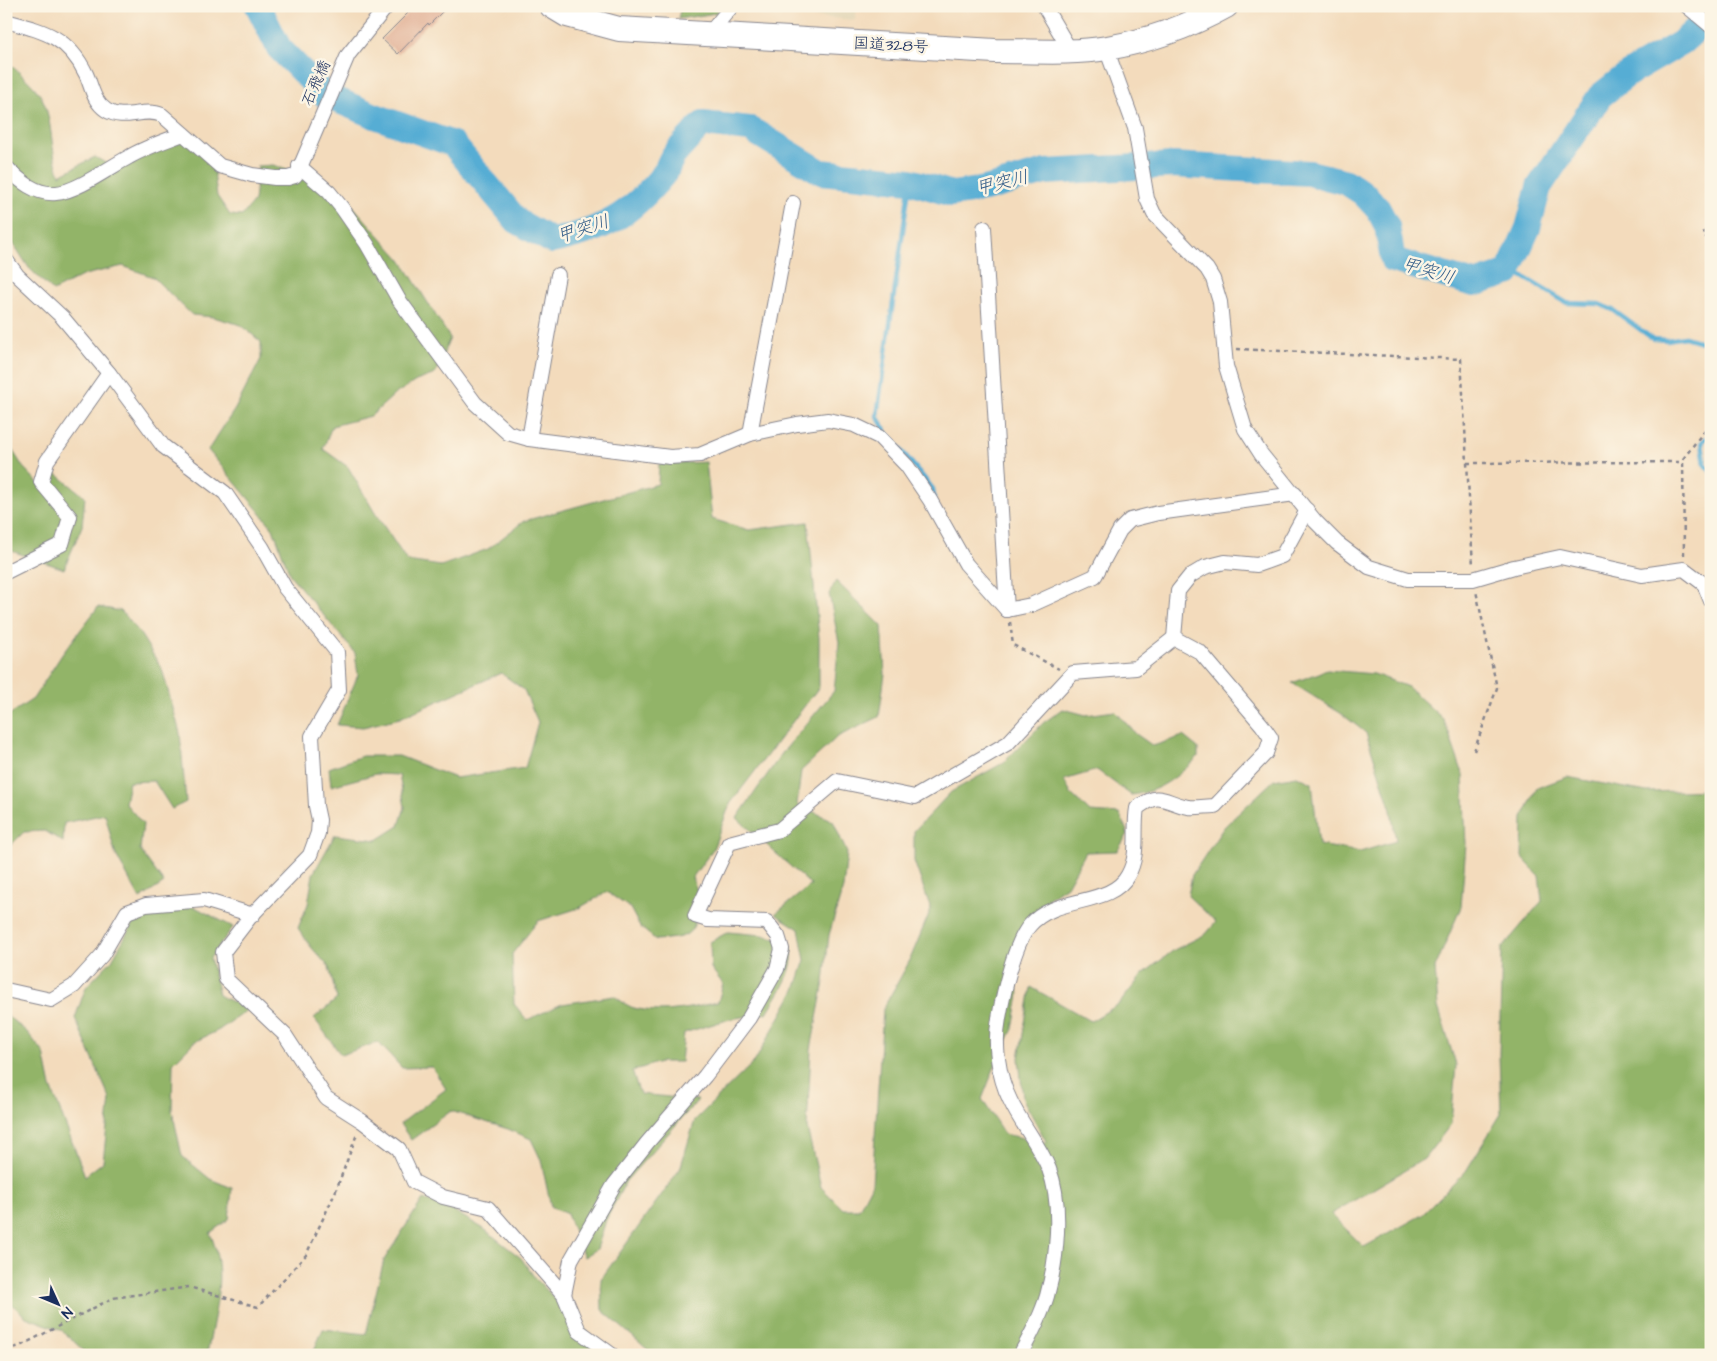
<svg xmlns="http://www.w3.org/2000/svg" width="1717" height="1361" viewBox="0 0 1717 1361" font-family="'Architects Daughter','Klee One',sans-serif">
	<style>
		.built { fill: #e3d7b8 }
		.forest { fill: #92b468; stroke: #567263 }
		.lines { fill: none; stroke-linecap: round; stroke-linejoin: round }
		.stream { stroke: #57add4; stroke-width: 4.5 }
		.river { stroke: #57add4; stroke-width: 26 }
		.building { fill: #e1af94 }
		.minor-casing { stroke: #87858d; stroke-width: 16 }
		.trunk-casing { stroke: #87858d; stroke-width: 26 }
		.path { stroke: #87858d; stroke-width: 2.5; stroke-dasharray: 4 4; stroke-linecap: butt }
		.minor { stroke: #fff; stroke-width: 14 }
		.trunk { stroke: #fff; stroke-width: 24 }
		.labels { text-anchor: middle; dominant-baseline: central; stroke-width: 5; stroke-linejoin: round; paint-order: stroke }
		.street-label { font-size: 16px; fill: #1b2f5e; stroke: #fcf5e5 }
		.water-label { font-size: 18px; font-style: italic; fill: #305b87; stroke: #fcf5e5 }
	</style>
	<rect width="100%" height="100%" fill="#fcf5e5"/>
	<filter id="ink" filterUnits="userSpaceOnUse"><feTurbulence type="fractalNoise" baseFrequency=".02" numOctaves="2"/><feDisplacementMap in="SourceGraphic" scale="10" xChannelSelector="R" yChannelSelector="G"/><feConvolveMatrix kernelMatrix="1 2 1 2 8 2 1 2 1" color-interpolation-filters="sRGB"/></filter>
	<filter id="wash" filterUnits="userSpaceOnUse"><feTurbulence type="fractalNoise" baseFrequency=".0096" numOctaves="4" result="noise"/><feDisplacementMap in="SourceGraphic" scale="20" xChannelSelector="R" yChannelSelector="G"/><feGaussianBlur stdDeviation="1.12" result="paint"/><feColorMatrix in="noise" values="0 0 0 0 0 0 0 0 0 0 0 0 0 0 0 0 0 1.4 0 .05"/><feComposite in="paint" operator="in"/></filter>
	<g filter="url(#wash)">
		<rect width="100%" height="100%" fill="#f3dbbc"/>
		<!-- built -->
		<path class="built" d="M739 6H857L855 20 735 10Z"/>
		<!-- forest -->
		<g class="forest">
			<path d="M681 6H722L716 13 678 19Z"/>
			<path d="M6 61C18 72 34 84 42 98 53 119 50 152 60 175L95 157 116 169 166 148 190 134 211 149 217 196 230 215 242 216 254 201 258 166 273 165 333 184 401 260 450 338 435 374 416 381 395 394 371 416 332 426 323 449 348 467 375 513 407 561 441 566 488 549 524 521 658 484 659 464 706 462 712 519 749 530 808 522 819 638V687L730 804 713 849 692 878 702 902C691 937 692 937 656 940L640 927 630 908 607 892 579 908 538 921 512 954 514 1004 527 1020 562 1004 614 996C620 1000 627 1006 634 1008 662 1015 691 1008 718 1002L723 984 711 968 710 942 728 932 763 935 790 943C799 967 779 992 767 1013L730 1019 684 1033 681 1062H660L632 1071 640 1094 698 1100 626 1181 606 1220 597 1249 584 1257 567 1214 551 1207 541 1160 531 1139 508 1129 451 1111 411 1140 400 1124 446 1089 432 1067 402 1068 378 1042 341 1055 314 1018 337 999 329 967 311 947 298 928 308 904 313 874 335 835 377 840 399 826 405 807 399 775 376 774 331 786 329 768 362 756H399L455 778 525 768 538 722 524 690 501 673 400 718 363 727 337 725 358 675 355 653 290 575 273 528 208 450 235 409 261 359V342L241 325 213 317 192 315 153 277 123 266 84 275 53 291 29 268 6 232Z"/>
			<path d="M6 440 23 467 42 487 54 472 85 497 82 526 64 569 6 549Z"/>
			<path d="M836 581 882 626 885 674 879 717 837 737 801 771 797 804 833 821 847 853 843 888 829 935 824 982 811 1049 807 1128 821 1187 843 1209H859L872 1184 883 1009 909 962 931 909 914 861V831L951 792 1003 763 1043 723 1063 709 1086 715 1115 711 1136 734 1153 746 1183 736 1198 748V757C1177 777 1160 792 1131 795L1097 770 1064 780 1071 794 1090 812 1120 814 1128 834 1117 851 1086 852 1067 886 1049 898 1034 919 1011 961 1019 994 1013 1029 997 1061 982 1099 1004 1134 1047 1143 1023 1099 1019 1058 1031 987 1091 1021 1119 1004 1143 974 1174 950 1206 934 1216 922 1188 896 1192 875 1224 827 1274 780 1297 776 1312 783 1319 845 1360 852 1396 841 1391 810 1366 733 1342 714 1292 683 1327 670 1374 674 1408 687 1444 720 1463 774 1466 844 1461 907 1435 968 1438 1007 1456 1065 1451 1124 1424 1159 1331 1214 1364 1247 1422 1215 1466 1171 1501 1114 1499 1054 1502 948 1542 901 1539 876 1522 857 1523 817 1537 788 1567 777 1647 792 1711 790V1355H654L602 1310 601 1279 680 1169 695 1120 755 1061 795 990 805 960 799 929 775 914 811 885 737 818 783 752 834 691 839 642 829 594Z"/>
			<path d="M98 607 121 611 139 632 162 669 180 733 186 802 172 809 154 781 129 782 125 803 143 824 140 850 164 883 140 899 115 853 105 814 64 823 63 842 45 831 24 832 6 850V717L33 699 63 653Z"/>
			<path d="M163 906 195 907 233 927 210 958 219 995 247 1010 219 1030 194 1042 173 1063 172 1110 182 1156 210 1179 232 1188 229 1219 210 1233C228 1274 214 1312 207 1355H88L63 1331 26 1317 6 1299V1015L27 1032 44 1053 51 1087 85 1176 103 1162 110 1099 75 1018 86 987 112 960 134 921Z"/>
			<path d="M423 1199 447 1207 484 1229 521 1258 535 1278 610 1355H312L323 1329 366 1334 384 1260Z"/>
		</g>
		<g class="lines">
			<!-- stream -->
			<g class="stream">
				<path d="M910 181 877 416 887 433 933 489 934 497"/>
				<path d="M1510 269 1567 303 1599 304 1613 310 1653 339 1667 340 1685 337 1711 345"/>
				<path d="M1711 434 1702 442 1705 465 1711 472"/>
			</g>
			<!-- river -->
			<path class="river" d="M258 6 279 48 325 95 375 116 453 144 517 221 552 241C604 230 629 216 663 175 668 170 669 161 674 155 683 144 693 134 703 124L750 129 821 172 910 181 952 194 985 189 1045 172 1174 165 1309 173 1346 182 1363 193 1378 209 1387 226 1393 260 1474 284 1508 273 1528 228 1539 187 1600 96 1628 74 1681 43 1711 16"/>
		</g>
		<g id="blocks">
			<!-- building -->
			<path class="building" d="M415 6H448L429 25 428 23 398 54 382 39Z"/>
		</g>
	</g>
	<g filter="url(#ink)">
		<use href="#blocks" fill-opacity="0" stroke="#87858d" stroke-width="1"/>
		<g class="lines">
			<defs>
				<g id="minor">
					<path d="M1044 6 1070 50"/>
					<path d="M1687 6 1711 26"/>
					<path d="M6 21C43 31 68 36 86 74 92 87 93 101 106 110 124 122 143 107 162 115L220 166 252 175 275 178H288L295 176 298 172 348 55 387 6"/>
					<path d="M708 35 732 6"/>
					<path d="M1106 48 1135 128 1147 199 1154 214 1207 269 1213 279 1220 302 1226 366 1245 429 1261 454 1315 521 1337 543 1369 567 1408 579H1473L1514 567 1560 557 1642 575 1684 569 1704 584 1711 601"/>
					<path d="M299 166 329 192 342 208 367 244 399 300 475 403 508 433 529 439 670 457 700 455 750 434 797 424 828 420 854 425 879 437 907 466 930 500 966 564 1007 610"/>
					<path d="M6 167C20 181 36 195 56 193 76 192 110 167 129 157 146 147 165 141 183 134"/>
					<path d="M984 228 1007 610"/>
					<path d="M6 260 17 275 62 317 109 373 163 446 225 493 262 547 285 588 337 652 339 690 312 736 316 806 319 820 318 833 310 855 250 917 223 952 226 979 285 1035 326 1098 362 1121 399 1149 414 1182 443 1197 488 1208 564 1295 579 1331 612 1355"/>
					<path d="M750 434 793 203"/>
					<path d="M529 439 558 275"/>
					<path d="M6 572 62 544 70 517 41 482 47 461 109 373"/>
					<path d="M1007 610 1031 605 1095 576 1120 530 1130 520 1158 513 1295 494"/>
					<path d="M6 990 51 1000 74 986 102 955 127 912 146 905 204 900 253 915"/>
					<path d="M564 1295 571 1260 614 1185 647 1143 705 1076 749 1018 777 969 782 949 778 936 767 922 708 920 695 916 729 843 779 830 837 781 915 797 1008 743 1073 673 1136 668 1174 638"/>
					<path d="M1020 1355C1030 1337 1041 1316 1047 1296 1057 1260 1063 1205 1049 1169 1039 1144 1021 1124 1010 1100 998 1076 994 1044 999 1018 1003 995 1014 943 1030 925 1056 895 1111 907 1128 875 1140 854 1133 831 1137 808 1162 790 1162 802 1188 807 1196 808 1207 806 1215 806L1266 753 1271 738 1262 725 1200 652 1174 638 1178 591 1190 576 1205 567 1225 562 1257 565 1282 556 1307 510"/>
				</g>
				<path id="trunk" d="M552 6 567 15 619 29 995 51C1032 51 1071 54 1107 48 1148 41 1190 26 1226 6"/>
			</defs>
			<!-- minor casing -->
			<use href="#minor" class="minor-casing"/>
			<!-- trunk casing -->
			<use href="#trunk" class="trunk-casing"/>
			<!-- path -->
			<g class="path">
				<path d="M1711 224 1703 234 1711 242"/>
				<path d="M1237 349 1461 359 1473 566"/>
				<path d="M1467 463 1683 462"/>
				<path d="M1684 555 1683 459 1711 422"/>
				<path d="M1010 622 1013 645 1059 669"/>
				<path d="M1474 751 1497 688 1476 591"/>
				<path d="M6 1350 20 1346 113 1298 189 1287 258 1307 306 1255 335 1193 357 1134"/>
			</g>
			<!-- minor -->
			<use href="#minor" class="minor"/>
			<!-- trunk -->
			<use href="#trunk" class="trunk"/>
		</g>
	</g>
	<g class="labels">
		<!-- street labels -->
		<g class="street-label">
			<text transform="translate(891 45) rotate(3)">国道328号</text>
			<text transform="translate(316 83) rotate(-66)">石飛橋</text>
		</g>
		<!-- water labels -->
		<g class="water-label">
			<text transform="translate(1002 183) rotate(-14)">甲突川</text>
			<text transform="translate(583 229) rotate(-18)">甲突川</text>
			<text transform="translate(1428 271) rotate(16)">甲突川</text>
		</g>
	</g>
	<!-- margin -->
	<rect width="1717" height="1361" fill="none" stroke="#fcf5e5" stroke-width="25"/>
	<!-- north arrow -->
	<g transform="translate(58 1304) rotate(134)" stroke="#fcf5e5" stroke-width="4" paint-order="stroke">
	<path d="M0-4L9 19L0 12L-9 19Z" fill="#1b2f5e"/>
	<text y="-8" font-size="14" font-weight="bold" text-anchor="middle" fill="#1b2f5e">N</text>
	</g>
</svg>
